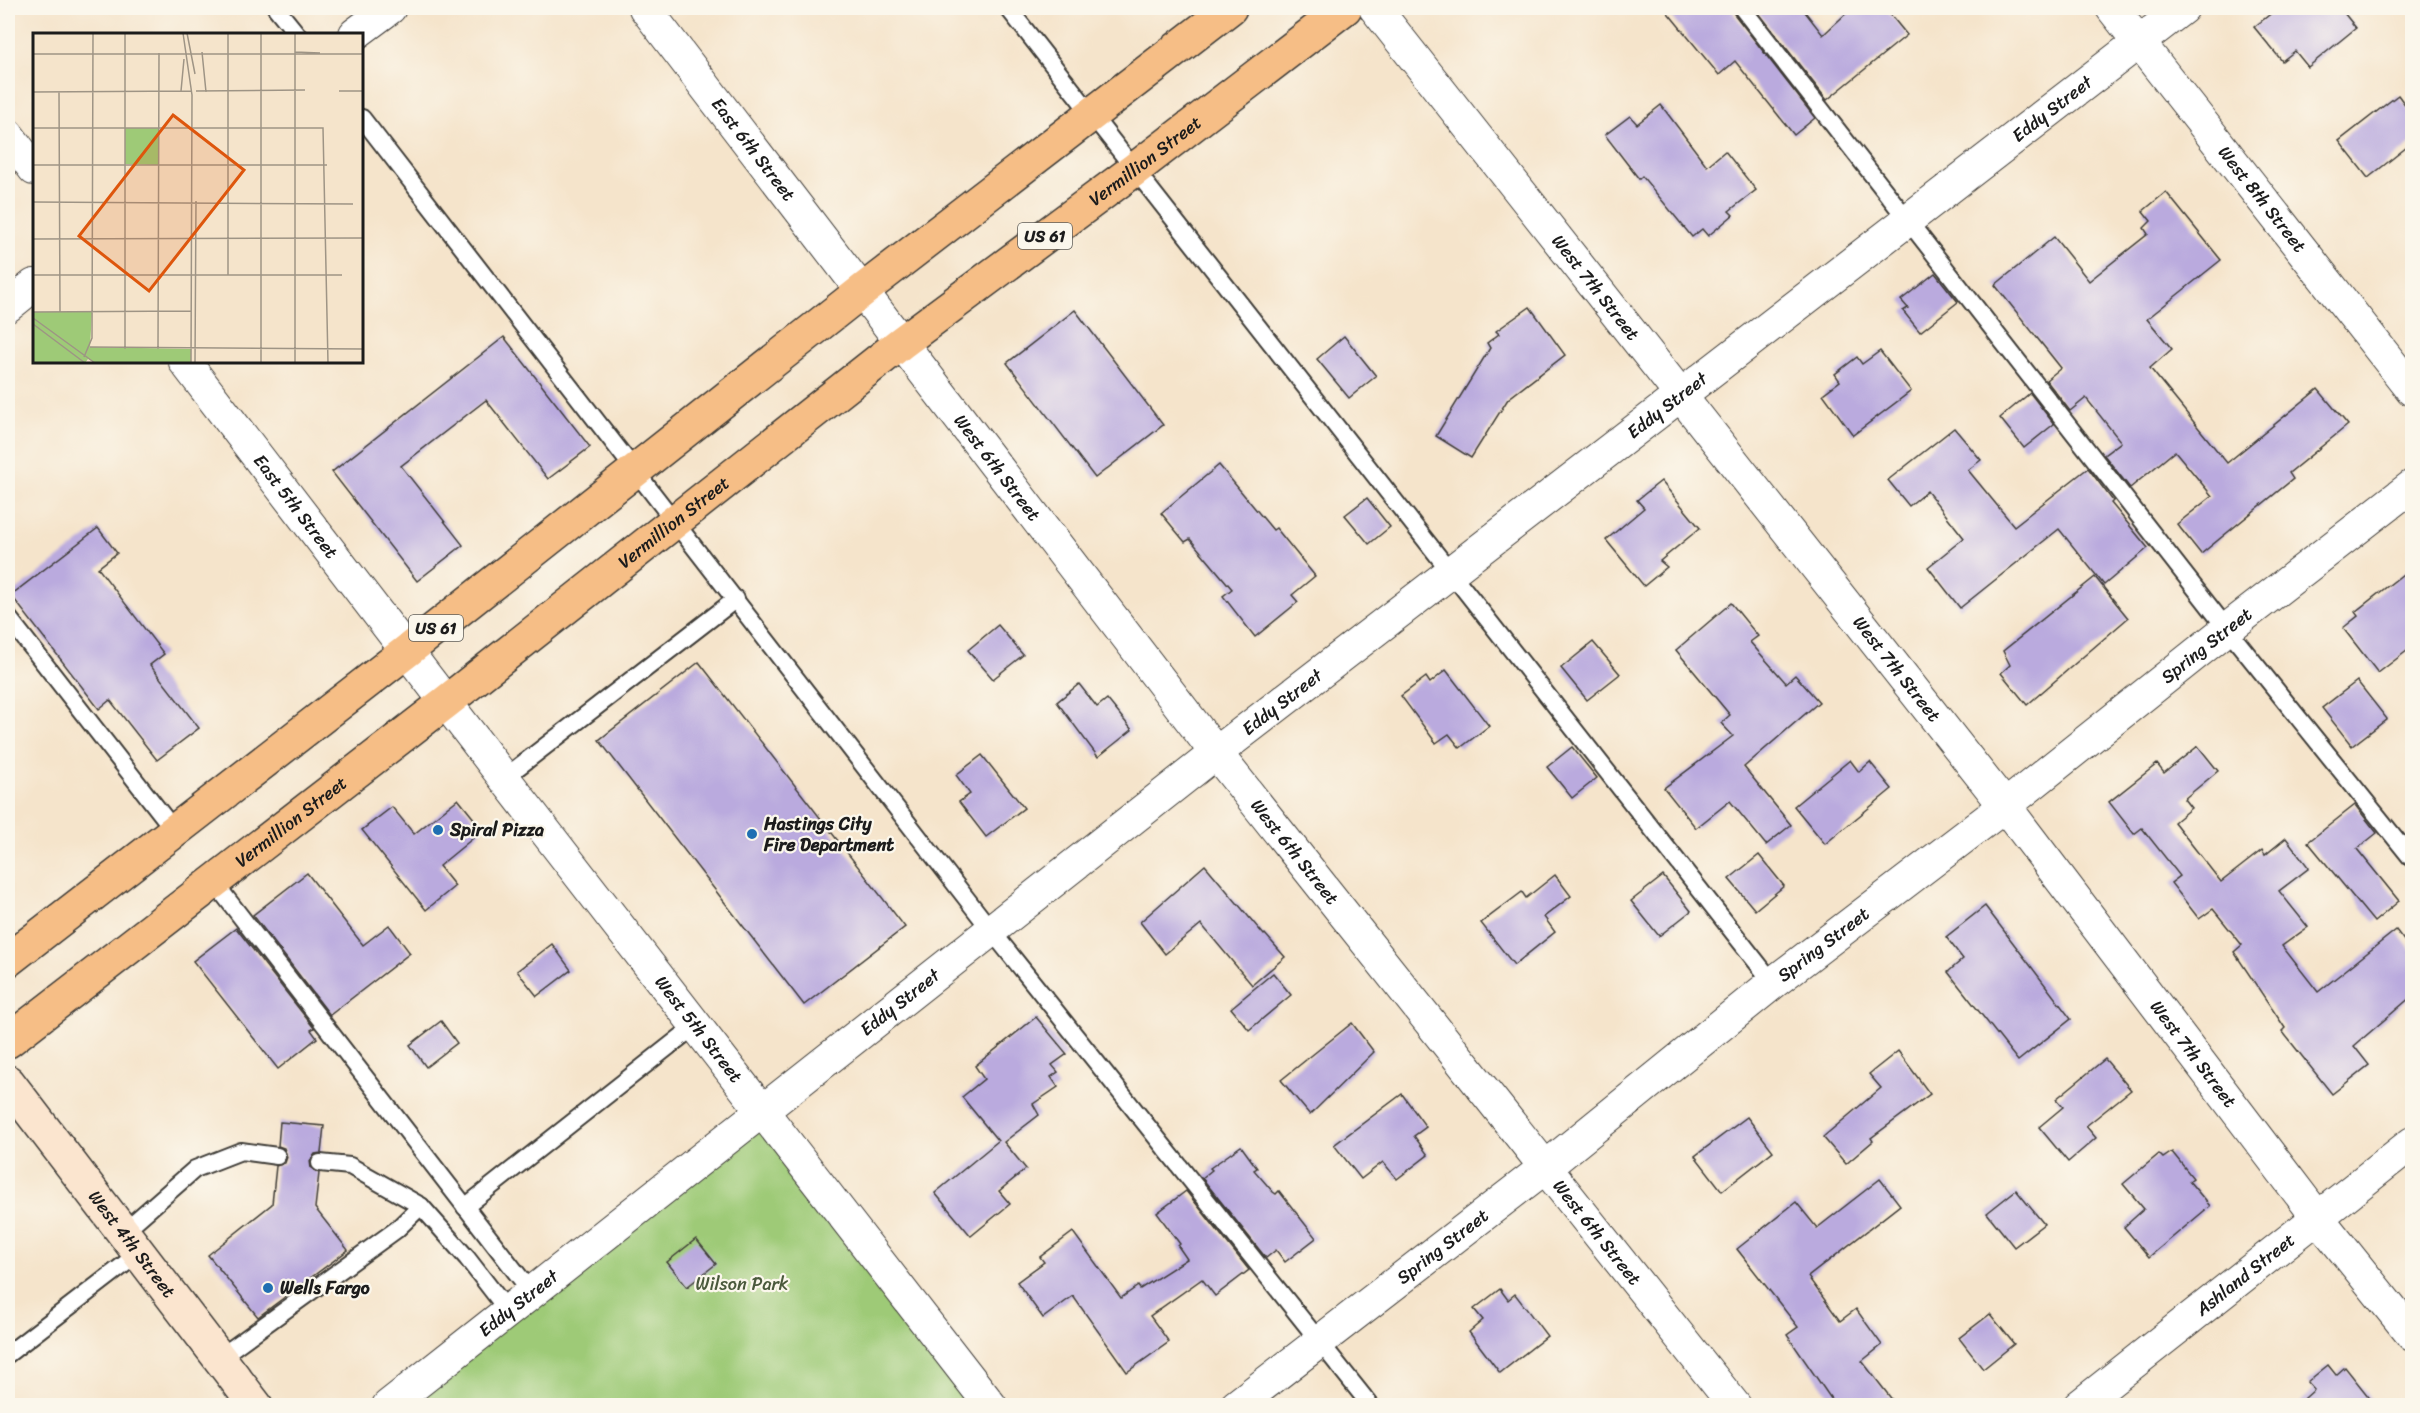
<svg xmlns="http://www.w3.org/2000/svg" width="2420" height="1413" viewBox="0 0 2420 1413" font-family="Sriracha,sans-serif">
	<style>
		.green { fill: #9eca77; stroke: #5d734a; stroke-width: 1.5 }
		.building { fill: #baaade }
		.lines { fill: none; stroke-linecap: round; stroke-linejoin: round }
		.lane-casing { stroke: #3d3a36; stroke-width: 20 }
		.street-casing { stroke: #3d3a36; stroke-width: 34 }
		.secondary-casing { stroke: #3d3a36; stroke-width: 36 }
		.highway-casing { stroke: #3d3a36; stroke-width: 36 }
		.lane { stroke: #fff; stroke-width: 16 }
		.street { stroke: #fff; stroke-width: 32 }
		.secondary { stroke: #fbe5cf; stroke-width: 33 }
		.highway { stroke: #f6be86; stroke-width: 33 }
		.poi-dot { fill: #1f6fb2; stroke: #fbf7ec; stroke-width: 2 }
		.labels { text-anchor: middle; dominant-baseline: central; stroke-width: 4.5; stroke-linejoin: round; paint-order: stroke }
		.shield { fill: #fbf7ec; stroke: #5f5e5a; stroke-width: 1.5 }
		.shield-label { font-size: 16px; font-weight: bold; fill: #1c1c1c }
		.street-label { font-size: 18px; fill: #1c1c1c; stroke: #fbf7ec }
		.poi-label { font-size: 18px; font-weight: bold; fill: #1c1c1c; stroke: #fbf7ec; text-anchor: start }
		.park-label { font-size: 18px; fill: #4a593c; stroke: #fbf7ec }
		.inset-road { fill: none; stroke: #9e9485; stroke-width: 1.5 }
		.view { fill: #de560d; fill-opacity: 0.15; stroke: #de560d; stroke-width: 3 }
		.inset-edge { fill: none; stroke: #1c1c1c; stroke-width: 3 }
	</style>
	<rect width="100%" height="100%" fill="#fbf7ec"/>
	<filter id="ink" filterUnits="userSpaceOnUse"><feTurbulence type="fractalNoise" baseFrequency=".0167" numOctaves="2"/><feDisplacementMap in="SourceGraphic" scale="12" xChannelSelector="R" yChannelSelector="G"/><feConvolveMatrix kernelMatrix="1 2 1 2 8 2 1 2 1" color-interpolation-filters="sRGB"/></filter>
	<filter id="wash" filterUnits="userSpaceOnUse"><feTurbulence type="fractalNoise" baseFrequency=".008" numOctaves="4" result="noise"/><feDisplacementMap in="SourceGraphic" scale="24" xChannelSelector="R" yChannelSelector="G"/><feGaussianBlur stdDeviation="1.35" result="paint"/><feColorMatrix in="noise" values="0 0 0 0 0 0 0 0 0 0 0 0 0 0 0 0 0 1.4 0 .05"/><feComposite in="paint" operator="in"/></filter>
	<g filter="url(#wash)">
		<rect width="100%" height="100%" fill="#f5e4cb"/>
		<!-- green -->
		<path class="green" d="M763 1112 991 1406H388Z"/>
		<g id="blocks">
			<!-- building -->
			<g class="building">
				<path d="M1664 8H1732L1734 14 1815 118 1794 135 1735 61 1719 75Z"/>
				<path d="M1755 8H1802L1823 35 1852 8H1885L1907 35 1827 100Z"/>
				<path d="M2278 8H2340L2356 28 2308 67 2295 51 2282 61 2254 27Z"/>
				<path d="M2398 95 2412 114V143L2368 178 2339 141Z"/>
				<path d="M1661 105 1707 166 1725 151 1756 190 1729 211 1733 215 1708 236 1702 229 1692 237 1642 176 1639 179 1605 135 1630 116 1637 124Z"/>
				<path d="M2166 192 2221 260 2147 319 2172 349 2150 368 2227 463 2318 389 2348 425 2289 473 2293 479 2201 554 2177 524 2212 496 2175 451 2130 488 2104 455 2121 442 2086 398 2070 411 2046 380 2061 368 1995 285 2054 237 2089 281 2148 234 2144 228 2151 221 2143 211Z"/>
				<path d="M1935 273 1958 302 1920 332 1903 311 1908 308 1901 300Z"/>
				<path d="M1530 307 1565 355 1508 399 1471 458 1436 436 1490 348 1487 343 1499 334 1496 331Z"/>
				<path d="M1075 310 1163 425 1095 478 1007 363Z"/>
				<path d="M1344 336 1376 376 1349 398 1317 359Z"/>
				<path d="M504 337 590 447 548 479 486 400 401 466 463 545 417 581 332 472Z"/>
				<path d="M1880 351 1911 391 1853 435 1823 394 1840 381 1835 374 1857 357 1862 364Z"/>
				<path d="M2030 393 2054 424 2024 448 2000 418Z"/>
				<path d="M1954 428 1981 460 1968 470 2014 526 2088 468 2113 501 2111 503 2148 548 2104 585 2059 529 1960 608 1928 567 1964 538 1927 491 1909 506 1888 480Z"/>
				<path d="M1219 465 1273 530 1276 528 1315 576 1292 595 1298 602 1255 637 1223 596 1232 589 1190 539 1185 542 1161 513Z"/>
				<path d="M1661 481 1700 528 1660 561 1667 567 1644 586 1606 540 1644 508 1637 500Z"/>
				<path d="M1367 498 1390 527 1369 544 1345 515Z"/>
				<path d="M98 528 117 553 98 568 164 654 150 665 199 728 157 760 110 700 99 709 11 595Z"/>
				<path d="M2412 567V647L2378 673 2343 628 2358 616 2355 612Z"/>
				<path d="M2095 577 2128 618 2027 705 2001 673 2010 665 2003 651Z"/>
				<path d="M1731 603 1758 636 1750 642 1786 683 1795 675 1819 702 1744 767 1791 825 1766 845 1730 801 1696 828 1664 788 1733 736 1721 723 1730 715 1676 650Z"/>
				<path d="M998 625 1023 655 993 679 968 650Z"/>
				<path d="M1593 642 1620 674 1587 700 1561 668Z"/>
				<path d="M699 662 905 927 804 1005 599 740Z"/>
				<path d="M1446 670 1489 726 1460 748 1449 734 1436 743 1401 696 1426 677 1430 683Z"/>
				<path d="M2357 681 2387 719 2352 746 2322 708Z"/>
				<path d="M1079 684 1097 707 1107 699 1132 730 1098 757 1057 702Z"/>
				<path d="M2198 746 2218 771 2184 799 2191 808 2174 822 2221 882 2262 850 2265 855 2286 838 2309 868 2279 891 2308 927 2282 946 2318 992 2396 930 2412 951V996L2354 1046 2369 1065 2332 1094 2282 1031 2285 1028 2234 952 2242 945 2213 909 2199 919 2171 883 2180 876 2142 828 2134 834 2109 802 2157 764 2164 773Z"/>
				<path d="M1572 747 1597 778 1572 798 1547 767Z"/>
				<path d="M982 755 1024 808 986 837 959 802 970 794 956 775Z"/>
				<path d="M1850 760 1859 772 1870 762 1892 789 1825 844 1794 806Z"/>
				<path d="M458 799 483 830 439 866 455 886 426 910 362 830 392 807 414 834Z"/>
				<path d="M2355 805 2377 833 2357 849 2399 901 2374 922 2308 842Z"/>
				<path d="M1759 855 1784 886 1755 910 1729 879Z"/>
				<path d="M1205 865 1264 935 1265 934 1285 957 1252 985 1201 924 1165 954 1140 922Z"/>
				<path d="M307 873 363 945 389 925 410 953 330 1015 253 915Z"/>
				<path d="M1555 875 1571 896 1544 917 1555 932 1514 965 1481 923 1522 892 1526 898Z"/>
				<path d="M1663 876 1691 911 1659 936 1631 901Z"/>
				<path d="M1985 906 2071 1019 2018 1061 1948 972 1963 959 1946 937Z"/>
				<path d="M236 928 314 1028 311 1030 317 1038 278 1069 193 961Z"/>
				<path d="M552 944 571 970 537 996 517 971Z"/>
				<path d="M1273 973 1291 995 1249 1030 1231 1008Z"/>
				<path d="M1036 1017 1067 1054 1052 1065 1058 1072 1051 1077 1058 1087 1033 1104 1039 1115 1004 1142 1026 1169 999 1191 1010 1204 971 1236 935 1193 998 1141 962 1097 984 1079 975 1066Z"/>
				<path d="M441 1021 457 1043 426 1067 410 1045Z"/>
				<path d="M1352 1023 1374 1052 1310 1115 1281 1080Z"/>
				<path d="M1898 1051 1930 1094 1871 1138 1873 1141 1846 1164 1823 1137 1881 1088 1869 1074Z"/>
				<path d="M2105 1059 2131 1090 2086 1126 2096 1138 2068 1162 2039 1127 2063 1107 2056 1099Z"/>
				<path d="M1402 1094 1426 1127 1414 1136 1428 1155 1397 1179 1383 1162 1361 1179 1334 1145Z"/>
				<path d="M1747 1117 1773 1151 1722 1191 1695 1156Z"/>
				<path d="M280 1122 324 1126 321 1153 315 1154 310 1161 311 1168 319 1173 315 1208 348 1250 258 1317 208 1255 272 1204 276 1166 285 1163 287 1157 284 1148 278 1146Z"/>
				<path d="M1241 1146 1257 1168 1254 1170 1273 1192 1276 1194 1279 1191 1316 1238 1285 1262 1276 1250 1266 1258 1202 1178 1212 1170 1210 1168Z"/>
				<path d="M2172 1152 2193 1178 2189 1181 2210 1206 2149 1257 2124 1227 2144 1209 2123 1184 2159 1154 2163 1158Z"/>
				<path d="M1880 1179 1900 1205 1808 1277 1840 1321 1856 1309 1882 1345 1862 1361 1897 1406H1836L1787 1335 1798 1327 1737 1249 1796 1202 1817 1228Z"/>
				<path d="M2016 1190 2044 1224 2014 1247 1987 1213Z"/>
				<path d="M1186 1191 1249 1270 1215 1296 1202 1279 1150 1316 1169 1342 1127 1372 1073 1296 1043 1318 1017 1282 1044 1262 1040 1257 1073 1232 1121 1298 1138 1286 1140 1289 1187 1259 1178 1246 1180 1244 1157 1213Z"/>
				<path d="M696 1239 716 1264 687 1287 667 1262Z"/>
				<path d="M1500 1289 1508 1300 1515 1294 1547 1336 1500 1373 1469 1332 1483 1320 1474 1309Z"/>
				<path d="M1990 1314 2014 1344 1983 1369 1959 1338Z"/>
				<path d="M2328 1365 2336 1375 2345 1367 2376 1406H2296L2314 1390 2307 1382Z"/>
			</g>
		</g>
	</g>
	<g filter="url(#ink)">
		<use href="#blocks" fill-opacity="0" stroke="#3d3a36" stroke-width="1.5"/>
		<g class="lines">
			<defs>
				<g id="lane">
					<path d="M276 8 297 34"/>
					<path d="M1008 8 1773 983"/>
					<path d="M1742 8 2227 629 2412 859"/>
					<path d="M362 118 990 929 1371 1406"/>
					<path d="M8 617 174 830"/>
					<path d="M504 778 736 599"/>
					<path d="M214 882 532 1293"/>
					<path d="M320 1163 350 1166 421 1206 467 1258 508 1311"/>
					<path d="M465 1207 696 1025"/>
					<path d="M123 1232 195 1169 241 1151 277 1156"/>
					<path d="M8 1354 139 1253"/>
					<path d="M219 1358 396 1230 421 1206"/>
				</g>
				<g id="street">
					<path id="s1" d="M645 8 1216 753 1735 1406"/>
					<path id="s2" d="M1375 8 2005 806 2318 1218 2412 1335"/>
					<path id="s3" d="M2112 8 2412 390"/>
					<path d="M355 34 390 8"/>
					<path d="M8 135 34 169"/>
					<path d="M8 306 34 285"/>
					<path id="s4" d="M185 362 504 778 991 1406"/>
					<path id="s5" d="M388 1406 1216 753 2183 8"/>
					<path id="s6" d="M1236 1406 1547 1166 1773 983 2005 806 2227 629 2412 486"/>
					<path id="s7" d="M2079 1406 2412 1143"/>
				</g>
				<g id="secondary">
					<path id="s8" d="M8 1082 256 1406"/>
				</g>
				<g id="highway">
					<path d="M8 960 407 651 862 291 1230 8"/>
					<path id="s9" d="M8 1041 446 702 901 343 1134 170 1345 8"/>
				</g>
			</defs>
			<!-- lane casing -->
			<use href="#lane" class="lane-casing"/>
			<!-- street casing -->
			<use href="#street" class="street-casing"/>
			<!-- secondary casing -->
			<use href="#secondary" class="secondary-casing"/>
			<!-- highway casing -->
			<use href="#highway" class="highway-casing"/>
			<!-- lane -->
			<use href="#lane" class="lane"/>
			<!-- street -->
			<use href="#street" class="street"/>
			<!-- secondary -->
			<use href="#secondary" class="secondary"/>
			<!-- highway -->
			<use href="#highway" class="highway"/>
		</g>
	</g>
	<!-- markers -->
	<g class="poi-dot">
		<circle cx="438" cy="830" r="6"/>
		<circle cx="752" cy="834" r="6"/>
		<circle cx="268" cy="1288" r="6"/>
	</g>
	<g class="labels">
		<!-- shield labels -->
		<g class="shield">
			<rect x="1018" y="223" width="54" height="26" rx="4.5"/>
			<rect x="409" y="615" width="54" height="26" rx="4.5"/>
		</g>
		<g class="shield-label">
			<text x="1045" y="236">US 61</text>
			<text x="436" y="628">US 61</text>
		</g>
		<!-- street labels -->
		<g class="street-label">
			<text stroke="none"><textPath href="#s5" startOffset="2110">Eddy Street</textPath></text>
			<text stroke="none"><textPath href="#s1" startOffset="178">East 6th Street</textPath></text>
			<text stroke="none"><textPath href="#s9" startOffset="1438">Vermillion Street</textPath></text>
			<text stroke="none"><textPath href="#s3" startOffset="243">West 8th Street</textPath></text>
			<text stroke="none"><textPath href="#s2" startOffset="356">West 7th Street</textPath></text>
			<text stroke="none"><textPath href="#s5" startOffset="1624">Eddy Street</textPath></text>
			<text stroke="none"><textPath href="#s1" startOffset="579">West 6th Street</textPath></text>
			<text stroke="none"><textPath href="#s4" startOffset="182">East 5th Street</textPath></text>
			<text stroke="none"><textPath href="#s9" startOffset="844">Vermillion Street</textPath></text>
			<text stroke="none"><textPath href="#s6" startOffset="1233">Spring Street</textPath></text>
			<text stroke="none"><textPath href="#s2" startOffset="842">West 7th Street</textPath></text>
			<text stroke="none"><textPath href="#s5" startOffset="1138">Eddy Street</textPath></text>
			<text stroke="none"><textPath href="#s9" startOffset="358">Vermillion Street</textPath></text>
			<text stroke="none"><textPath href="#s1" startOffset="1065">West 6th Street</textPath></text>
			<text stroke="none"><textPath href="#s6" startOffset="747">Spring Street</textPath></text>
			<text stroke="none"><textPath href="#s5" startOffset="652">Eddy Street</textPath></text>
			<text stroke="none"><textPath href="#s4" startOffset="842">West 5th Street</textPath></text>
			<text stroke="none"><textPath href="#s2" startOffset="1328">West 7th Street</textPath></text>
			<text stroke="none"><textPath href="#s1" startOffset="1551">West 6th Street</textPath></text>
			<text stroke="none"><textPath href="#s8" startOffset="204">West 4th Street</textPath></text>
			<text stroke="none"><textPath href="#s6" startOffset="261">Spring Street</textPath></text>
			<text stroke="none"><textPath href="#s7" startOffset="212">Ashland Street</textPath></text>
			<text stroke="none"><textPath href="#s5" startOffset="166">Eddy Street</textPath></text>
		</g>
		<!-- poi labels -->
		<g class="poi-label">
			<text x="764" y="824">Hastings City<tspan x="764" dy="21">Fire Department</tspan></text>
			<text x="450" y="830">Spiral Pizza</text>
			<text x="280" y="1288">Wells Fargo</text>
		</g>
		<!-- park labels -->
		<g class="park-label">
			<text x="742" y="1284">Wilson Park</text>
		</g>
	</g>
	<!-- overview -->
	<g transform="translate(33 33)">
		<rect width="330" height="330" fill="#f5e4cb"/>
		<path d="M92 95H125V132L92 131ZM0 279H59L57 314 158 316V330H62L55 326 52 330H0Z" fill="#9eca77"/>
		<path class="inset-road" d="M92 0V316M150 0 159 62 158 330M154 0 162 41M262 0V330M169 19 173 59M262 19 287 20M0 21H330M148 58 151 26M163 58 272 57M306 58H330M0 59 158 58M26 59 27 279M0 95H290L295 330M0 132H294M0 169 320 171M0 206 330 205M0 242H309M195 242V0M0 279 158 278M0 285 62 330M0 291 52 330M57 314 330 316M125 316 126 20M51 324 59 305 60 0M162 330 163 168M228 330V0"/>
		<path class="view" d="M140 82 211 137 116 258 46 203Z"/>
		<rect width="330" height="330" class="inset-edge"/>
	</g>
	<!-- margin -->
	<rect width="2420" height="1413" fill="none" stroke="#fbf7ec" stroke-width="30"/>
</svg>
